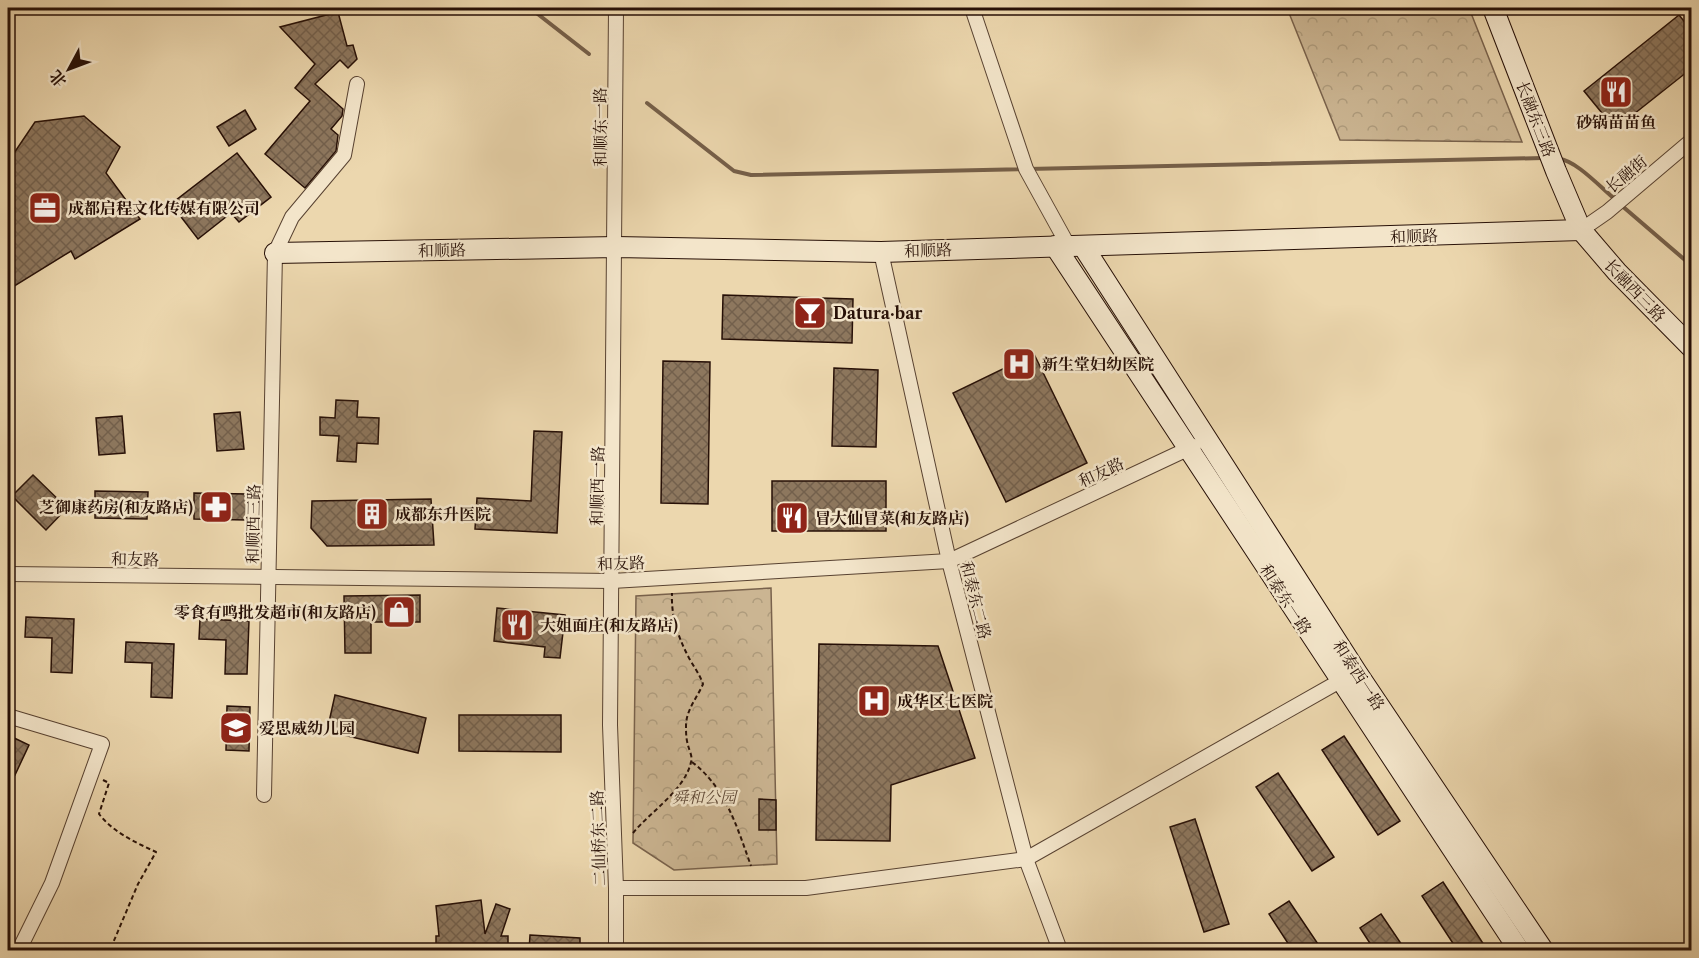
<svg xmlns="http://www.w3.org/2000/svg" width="1699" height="958" viewBox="0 0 1699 958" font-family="'Libre Caslon Text','Noto Serif SC',serif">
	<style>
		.forest { fill: url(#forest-crowns); stroke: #79624c; stroke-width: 1.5 }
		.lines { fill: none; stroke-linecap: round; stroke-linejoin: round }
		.stream { stroke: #755f49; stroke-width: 4 }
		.building { fill: url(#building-cross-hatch); stroke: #271007; stroke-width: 1.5 }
		.street-casing { stroke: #584231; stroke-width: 16 }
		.secondary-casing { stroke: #271007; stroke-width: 22 }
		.path { stroke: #271007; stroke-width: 2; stroke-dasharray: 4.5 3; stroke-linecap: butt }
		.street { stroke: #f3e5ca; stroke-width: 14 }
		.secondary { stroke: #f3e5ca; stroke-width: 20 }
		.labels { text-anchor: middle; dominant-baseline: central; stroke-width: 5; stroke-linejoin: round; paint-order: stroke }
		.street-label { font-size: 16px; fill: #271007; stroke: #f3e5ca }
		.poi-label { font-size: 16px; font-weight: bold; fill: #271007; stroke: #f3e5ca; text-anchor: start }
		.park-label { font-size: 16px; font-style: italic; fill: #604a38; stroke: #f3e5ca }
	</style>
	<defs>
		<pattern id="forest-crowns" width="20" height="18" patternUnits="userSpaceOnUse" patternTransform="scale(1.5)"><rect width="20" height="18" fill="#cbb592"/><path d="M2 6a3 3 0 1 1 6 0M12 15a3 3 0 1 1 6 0" fill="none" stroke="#ae9b7c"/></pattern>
		<pattern id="building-cross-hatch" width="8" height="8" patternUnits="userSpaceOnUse" patternTransform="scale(1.5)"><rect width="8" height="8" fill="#8d775e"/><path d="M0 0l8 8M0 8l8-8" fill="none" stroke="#73604c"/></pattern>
	</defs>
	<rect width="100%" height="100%" fill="#ecd7ae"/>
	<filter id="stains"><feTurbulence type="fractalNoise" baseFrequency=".00333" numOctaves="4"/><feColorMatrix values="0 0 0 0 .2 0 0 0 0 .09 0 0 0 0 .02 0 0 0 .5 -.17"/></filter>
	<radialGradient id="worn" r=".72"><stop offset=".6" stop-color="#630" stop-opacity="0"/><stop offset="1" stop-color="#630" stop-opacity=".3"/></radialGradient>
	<!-- forest -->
	<g class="forest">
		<path d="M1287 8H1469L1522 142 1340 140Z"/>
		<path d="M771 588 777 864 674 870 633 843 636 596Z"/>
	</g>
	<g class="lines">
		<!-- stream -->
		<g class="stream">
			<path d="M530 8 589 54"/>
			<path d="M647 103 734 171 751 175 1543 158"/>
			<path d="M1559 159C1576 160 1602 189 1616 200"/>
			<path d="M1621 205 1692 266"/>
		</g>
	</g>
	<!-- building -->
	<g class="building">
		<path d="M338 12 347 46 353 45 357 59 348 68 340 60 315 84 343 109 342 116 331 129 338 135 336 151 305 188 265 154 310 101 295 88 315 64 280 27Z"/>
		<path d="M1679 15 1692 31V68L1615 129 1584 91Z"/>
		<path d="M245 110 256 129 229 146 217 127Z"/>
		<path d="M84 116 120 147 106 173 140 219 75 259 71 251 8 290V162L35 122Z"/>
		<path d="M237 153 271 197 239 222 231 213 198 239 171 204Z"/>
		<path d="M723 295 853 299 852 343 722 339Z"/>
		<path d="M1034 354 1087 463 1006 502 953 393Z"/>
		<path d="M663 361 710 362 708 504 661 503Z"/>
		<path d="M834 368 878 370 876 447 832 446Z"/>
		<path d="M336 400 358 401 357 417 379 418 378 444 357 443 356 462 337 461 339 436 320 435V417L335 418Z"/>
		<path d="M240 412 244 449 217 451 214 414Z"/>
		<path d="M122 416 125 453 99 455 96 418Z"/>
		<path d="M534 431 562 432 557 533 475 529 477 498 531 501Z"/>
		<path d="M33 475 67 508 46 530 12 496Z"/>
		<rect x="772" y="481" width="114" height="50"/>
		<path d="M95 491 148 492 147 519 95 518Z"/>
		<path d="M194 493 247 494V520L194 519Z"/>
		<path d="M431 499 434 545 327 546 311 528 312 501Z"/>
		<path d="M420 595V622H371V653H345L344 596Z"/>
		<path d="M497 608 565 615 560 658 544 657 545 647 494 641Z"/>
		<path d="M26 617 74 619 72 673 51 672 52 638 25 637Z"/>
		<path d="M200 619 249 621 247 674H225L226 640 199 639Z"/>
		<path d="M126 642 174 644 172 698 151 697 152 663 125 662Z"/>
		<path d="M819 644 938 646 975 758 891 785 890 841 816 840Z"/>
		<path d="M335 695 426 718 418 753 327 731Z"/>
		<path d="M227 706 250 707 249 751 226 750Z"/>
		<path d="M459 715H561V752L459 751Z"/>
		<path d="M8 735 29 745 15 775 8 772Z"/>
		<path d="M1344 736 1400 821 1378 835 1322 750Z"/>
		<path d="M1278 773 1334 857 1312 871 1256 787Z"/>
		<path d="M759 799 776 800V830H759Z"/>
		<path d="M1195 819 1229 924 1204 932 1170 827Z"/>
		<path d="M1443 882 1488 951H1458L1422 896Z"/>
		<path d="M481 900 485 934 496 904 510 909 501 936H508V951H436V936H439L436 906Z"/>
		<path d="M1289 901 1320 947 1314 951H1293L1269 914Z"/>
		<path d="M1381 914 1406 951H1375L1360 928Z"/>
		<path d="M530 935 580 938V951H529Z"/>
	</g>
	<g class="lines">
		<defs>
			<g id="street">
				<path d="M972 8 1026 169 1069 247"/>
				<path d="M1581 230 1607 212 1692 140"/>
				<path d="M881 252 949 561 1026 859 1060 950"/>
				<path d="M8 574 612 581 949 561 1194 446"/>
				<path d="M8 716 102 744 52 883 19 950"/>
				<path d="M264 795 275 253 292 217 344 155 357 84"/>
				<path d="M616 888H806L1026 859 1347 677"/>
				<path d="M616 950V888L610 725 616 8"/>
			</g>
			<g id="secondary">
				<path d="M1493 8 1556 171 1581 230 1617 272 1692 348"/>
				<path d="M1055 246 1519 950"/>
				<path d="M1083 246 1357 673 1543 950"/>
				<path d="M275 253 616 247 881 252 1581 230"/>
			</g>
		</defs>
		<!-- street casing -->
		<use href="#street" class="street-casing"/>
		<!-- secondary casing -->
		<use href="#secondary" class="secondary-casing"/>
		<!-- path -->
		<g class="path">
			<path d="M692 762C726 788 737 827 751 866"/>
			<path d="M103 780 109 783 99 814C114 833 135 842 156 852L138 884 110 950"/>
			<path d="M633 833C650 812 685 790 691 762 693 757 689 750 688 745 686 739 686 732 686 726 686 710 697 698 703 684 700 675 694 667 689 658 678 637 671 617 672 593"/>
		</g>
		<!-- street -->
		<use href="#street" class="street"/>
		<!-- secondary -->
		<use href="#secondary" class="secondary"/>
	</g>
	<!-- icons -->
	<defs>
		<symbol id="restaurant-square" viewBox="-11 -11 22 22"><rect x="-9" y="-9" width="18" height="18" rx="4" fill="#8f2418" stroke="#f3e5ca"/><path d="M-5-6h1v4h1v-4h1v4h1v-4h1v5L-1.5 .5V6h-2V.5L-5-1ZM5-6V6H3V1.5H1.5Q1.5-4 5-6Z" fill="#fff"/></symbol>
		<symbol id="office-square" viewBox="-11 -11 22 22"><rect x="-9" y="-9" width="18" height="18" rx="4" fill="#8f2418" stroke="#f3e5ca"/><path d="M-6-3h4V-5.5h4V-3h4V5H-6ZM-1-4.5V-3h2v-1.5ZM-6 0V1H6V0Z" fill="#fff"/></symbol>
		<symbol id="bar-square" viewBox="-11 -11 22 22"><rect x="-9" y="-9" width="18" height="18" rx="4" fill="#8f2418" stroke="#f3e5ca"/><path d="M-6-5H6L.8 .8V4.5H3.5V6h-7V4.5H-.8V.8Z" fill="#fff"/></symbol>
		<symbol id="hospital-square" viewBox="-11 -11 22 22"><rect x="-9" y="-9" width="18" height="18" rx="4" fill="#8f2418" stroke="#f3e5ca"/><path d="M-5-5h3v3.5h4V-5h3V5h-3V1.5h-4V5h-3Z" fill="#fff"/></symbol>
		<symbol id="pharmacy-square" viewBox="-11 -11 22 22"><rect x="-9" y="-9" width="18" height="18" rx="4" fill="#8f2418" stroke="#f3e5ca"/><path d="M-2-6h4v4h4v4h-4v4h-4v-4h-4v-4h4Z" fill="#fff"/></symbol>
		<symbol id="building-square" viewBox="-11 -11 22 22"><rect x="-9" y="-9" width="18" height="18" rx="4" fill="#8f2418" stroke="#f3e5ca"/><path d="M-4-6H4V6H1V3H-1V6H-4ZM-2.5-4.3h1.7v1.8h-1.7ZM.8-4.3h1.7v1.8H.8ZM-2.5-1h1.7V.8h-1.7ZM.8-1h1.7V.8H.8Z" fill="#fff"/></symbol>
		<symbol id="shop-square" viewBox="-11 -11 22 22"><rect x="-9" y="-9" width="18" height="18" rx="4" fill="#8f2418" stroke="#f3e5ca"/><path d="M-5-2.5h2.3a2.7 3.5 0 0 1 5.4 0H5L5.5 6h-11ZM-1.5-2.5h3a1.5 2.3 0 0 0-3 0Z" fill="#fff"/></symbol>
		<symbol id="school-square" viewBox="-11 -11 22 22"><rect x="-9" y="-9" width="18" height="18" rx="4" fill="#8f2418" stroke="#f3e5ca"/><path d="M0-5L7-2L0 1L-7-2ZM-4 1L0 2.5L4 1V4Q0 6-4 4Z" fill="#fff"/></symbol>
	</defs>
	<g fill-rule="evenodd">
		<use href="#restaurant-square" x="1597" y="73" width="38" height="38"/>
		<use href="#office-square" x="26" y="189" width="38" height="38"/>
		<use href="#bar-square" x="791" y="294" width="38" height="38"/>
		<use href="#hospital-square" x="1000" y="345" width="38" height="38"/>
		<use href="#pharmacy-square" x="197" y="488" width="38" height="38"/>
		<use href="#building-square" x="353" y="495" width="38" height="38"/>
		<use href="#restaurant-square" x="773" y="499" width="38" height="38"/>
		<use href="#shop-square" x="380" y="593" width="38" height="38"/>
		<use href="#restaurant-square" x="498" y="606" width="38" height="38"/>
		<use href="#hospital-square" x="855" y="682" width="38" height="38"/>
		<use href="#school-square" x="217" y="709" width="38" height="38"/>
	</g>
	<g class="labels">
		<!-- street labels -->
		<g class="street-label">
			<text transform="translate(1536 119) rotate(69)">长融东三路</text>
			<text transform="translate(600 127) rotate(-90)">和顺东一路</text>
			<text transform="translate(1626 174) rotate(-40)">长融街</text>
			<text transform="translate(1414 236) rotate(-2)">和顺路</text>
			<text transform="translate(442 250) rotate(-1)">和顺路</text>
			<text transform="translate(928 250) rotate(-2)">和顺路</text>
			<text transform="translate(1635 290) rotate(46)">长融西三路</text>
			<text transform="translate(1101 472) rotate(-25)">和友路</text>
			<text transform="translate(597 486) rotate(-89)">和顺西一路</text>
			<text transform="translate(253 524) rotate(-89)">和顺西三路</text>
			<text transform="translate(135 559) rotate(1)">和友路</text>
			<text transform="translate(621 563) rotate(-2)">和友路</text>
			<text transform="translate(1286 599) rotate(57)">和泰东一路</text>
			<text transform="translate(976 600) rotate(76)">和泰东二路</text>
			<text transform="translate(1359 675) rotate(57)">和泰西一路</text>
			<text transform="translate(598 838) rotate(-92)">二仙桥东二路</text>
		</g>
		<!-- poi labels -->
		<g class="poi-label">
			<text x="1616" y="122" text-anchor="middle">砂锅苗苗鱼</text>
			<text x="68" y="208">成都启程文化传媒有限公司</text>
			<text x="833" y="313">Datura·bar</text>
			<text x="1042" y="364">新生堂妇幼医院</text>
			<text x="193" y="507" text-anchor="end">芝御康药房(和友路店)</text>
			<text x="395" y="514">成都东升医院</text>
			<text x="815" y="518">冒大仙冒菜(和友路店)</text>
			<text x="376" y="612" text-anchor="end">零食有鸣批发超市(和友路店)</text>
			<text x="540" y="625">大姐面庄(和友路店)</text>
			<text x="897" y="701">成华区七医院</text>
			<text x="259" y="728">爱思威幼儿园</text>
		</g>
		<!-- park labels -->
		<g class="park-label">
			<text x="704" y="797">舜和公园</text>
		</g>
	</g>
	<!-- margin -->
	<rect width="1699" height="958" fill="none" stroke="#ecd7ae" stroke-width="30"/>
	<rect x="9" y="9" width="1681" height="940" fill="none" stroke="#271007" stroke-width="3"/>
	<rect x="15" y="15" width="1669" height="928" fill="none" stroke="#271007" stroke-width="1.5"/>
	<!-- north arrow -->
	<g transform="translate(69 69) rotate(229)" stroke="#f3e5ca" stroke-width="4.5" paint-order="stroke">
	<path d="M0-4.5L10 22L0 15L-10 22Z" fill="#271007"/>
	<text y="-9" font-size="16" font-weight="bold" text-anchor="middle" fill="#271007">北</text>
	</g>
	<rect width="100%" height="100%" filter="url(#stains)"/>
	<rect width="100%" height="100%" fill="url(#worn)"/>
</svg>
